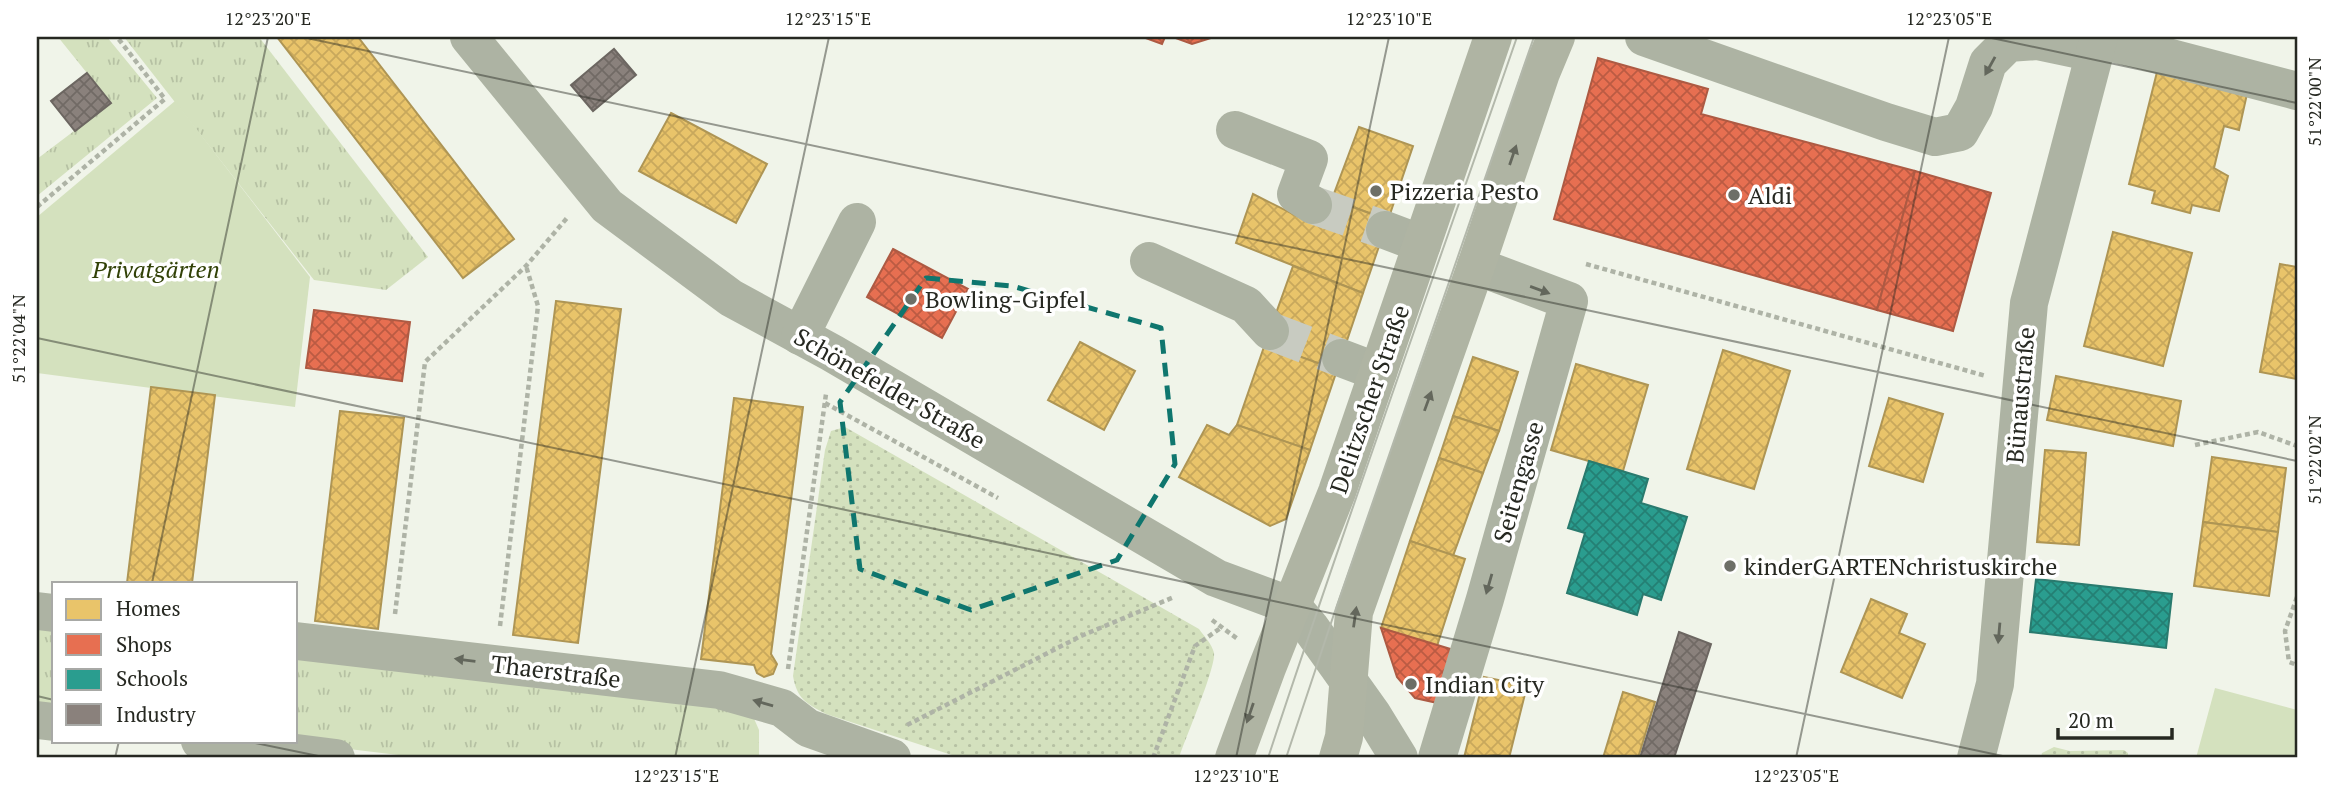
<svg xmlns="http://www.w3.org/2000/svg" width="2334" height="795" viewBox="0 0 2334 795" font-family="'PT Serif',serif">
	<style>
		.grass { fill: url(#grass-tufts) }
		.park { fill: url(#park-dots) }
		.garden { fill: #d4e1be }
		.homes { fill: url(#homes-cross-hatch); stroke: #ae9554; stroke-width: 2 }
		.shops { fill: url(#shops-cross-hatch); stroke: #ad5a43; stroke-width: 2 }
		.schools { fill: url(#schools-cross-hatch); stroke: #297a6e; stroke-width: 2 }
		.industry { fill: url(#industry-cross-hatch); stroke: #6c6661; stroke-width: 2 }
		.lines { fill: none; stroke-linecap: round; stroke-linejoin: round }
		.minor-tunnel { stroke: #c8cbc1; stroke-width: 38; stroke-dasharray: 38 19; stroke-linecap: butt }
		.path { stroke: #aeb3a6; stroke-width: 4.5; stroke-dasharray: 5 3.5; stroke-linecap: butt }
		.minor { stroke: #adb3a3; stroke-width: 38 }
		.major { stroke: #afb4a3; stroke-width: 38 }
		.tram { stroke: #b3b8ab; stroke-width: 2 }
		.oneway { fill: #63675c }
		.oneway2 { fill: #64675c }
		.marked { fill: none; stroke: #0f766e; stroke-width: 5; stroke-dasharray: 14 9; stroke-linejoin: round }
		.ticks { fill: none; stroke: #262821; stroke-width: 2; stroke-opacity: 0.45 }
		.poi-dot { fill: #6d6f67; stroke: #fff; stroke-width: 2.5 }
		.labels { text-anchor: middle; dominant-baseline: central; stroke-width: 7; stroke-linejoin: round; paint-order: stroke }
		.poi-label { font-size: 24px; fill: #262821; stroke: #fff; text-anchor: start }
		.park-label { font-size: 24px; font-style: italic; fill: #314107; stroke: #fff }
		.street-label { font-size: 24px; fill: #262821; stroke: #fff }
		.neatline { fill: none; stroke: #262821; stroke-width: 2.5 }
		.ticks-label { font-size: 18px; text-anchor: middle; fill: #262821 }
	</style>
	<defs>
		<pattern id="grass-tufts" width="24" height="20" patternUnits="userSpaceOnUse" patternTransform="scale(1.75)"><rect width="24" height="20" fill="#d4e1be"/><path d="M3 7l-1-3M5 7V3M7 7l1-3M15 17l-1-3M17 17v-4M19 17l1-3" fill="none" stroke="#b6c1a3"/></pattern>
		<pattern id="park-dots" width="8" height="8" patternUnits="userSpaceOnUse" patternTransform="scale(1.75)"><rect width="8" height="8" fill="#d4e1be"/><path d="M2 2h.1M6 6h.1" fill="none" stroke="#b6c1a3" stroke-width="1.8" stroke-linecap="round"/></pattern>
		<pattern id="homes-cross-hatch" width="8" height="8" patternUnits="userSpaceOnUse" patternTransform="scale(1.75)"><rect width="8" height="8" fill="#e9c46a"/><path d="M0 0l8 8M0 8l8-8" fill="none" stroke="#c8a85c"/></pattern>
		<pattern id="shops-cross-hatch" width="8" height="8" patternUnits="userSpaceOnUse" patternTransform="scale(1.75)"><rect width="8" height="8" fill="#e76f51"/><path d="M0 0l8 8M0 8l8-8" fill="none" stroke="#bb5b43"/></pattern>
		<pattern id="schools-cross-hatch" width="8" height="8" patternUnits="userSpaceOnUse" patternTransform="scale(1.75)"><rect width="8" height="8" fill="#2a9d8f"/><path d="M0 0l8 8M0 8l8-8" fill="none" stroke="#248074"/></pattern>
		<pattern id="industry-cross-hatch" width="8" height="8" patternUnits="userSpaceOnUse" patternTransform="scale(1.75)"><rect width="8" height="8" fill="#8a817c"/><path d="M0 0l8 8M0 8l8-8" fill="none" stroke="#716a65"/></pattern>
	</defs>
	<rect width="100%" height="100%" fill="#f0f4e9"/>
	<!-- grass -->
	<g class="grass">
		<path d="M58 37H107L157 98 37 196V159L111 103Z"/>
		<path d="M124 37H259L428 257 386 290 314 280Z"/>
		<path d="M37 623 54 625V712L37 710Z"/>
		<path d="M296 654 736 706 752 714 759 730V758H423L283 741H296Z"/>
	</g>
	<!-- park -->
	<g class="park">
		<path d="M845 427 1199 629C1204 636 1212 644 1214 653 1216 668 1185 739 1179 758H961L826 714C806 703 797 699 793 676L825 450 831 431Z"/>
		<path d="M2054 747 2070 751 2124 750 2128 753V758H2041L2042 753Z"/>
	</g>
	<!-- garden -->
	<g class="garden">
		<path d="M175 101 310 277 295 407 37 373V217Z"/>
		<path d="M2215 688 2297 710V758H2196Z"/>
	</g>
	<!-- homes -->
	<g class="homes">
		<path d="M277 37H358L514 239 463 278Z"/>
		<path d="M2158 68 2247 94 2239 130 2224 126 2214 168 2228 176 2219 211 2192 205 2190 213 2152 203 2155 191 2129 184Z"/>
		<path d="M671 113 767 164 736 223 639 171Z"/>
		<path d="M1359 127 1413 146 1388 220 1332 199Z"/>
		<path d="M1253 194 1307 221 1317 194 1388 220 1363 293 1236 243Z"/>
		<path d="M2113 232 2192 253 2163 366 2084 346Z"/>
		<path d="M2280 264 2297 267V379L2260 372Z"/>
		<path d="M1293 266 1363 293 1337 370 1265 344Z"/>
		<path d="M556 301 621 309 578 643 513 635Z"/>
		<path d="M1080 342 1135 371 1104 430 1048 400Z"/>
		<path d="M1265 344 1337 370 1310 450 1237 425Z"/>
		<path d="M1723 350 1790 371 1754 489 1687 469Z"/>
		<path d="M1473 357 1518 372 1499 431 1453 416Z"/>
		<path d="M1576 364 1648 385 1623 471 1551 450Z"/>
		<path d="M2056 376 2181 401 2173 446 2047 420Z"/>
		<path d="M151 387 215 395 192 583H127Z"/>
		<path d="M734 398 803 407 771 654 777 664 773 674 764 677 757 673 754 665 701 659Z"/>
		<path d="M1889 398 1943 414 1923 482 1869 466Z"/>
		<path d="M340 411 404 418 378 629 315 621Z"/>
		<path d="M1453 416 1499 431 1483 473 1439 458Z"/>
		<path d="M1207 425 1229 435 1237 425 1310 450 1286 519 1270 526 1179 477Z"/>
		<path d="M2045 450 2086 453 2079 545 2037 542Z"/>
		<path d="M2212 457 2286 468 2278 532 2203 522Z"/>
		<path d="M1439 458 1483 473 1453 556 1410 541Z"/>
		<path d="M2203 522 2278 532 2269 596 2194 586Z"/>
		<path d="M1410 541 1465 559 1437 646 1381 628Z"/>
		<path d="M1871 599 1907 614 1899 633 1925 644 1902 698 1841 672Z"/>
		<path d="M1484 677 1527 686 1509 758 1498 755 1464 758Z"/>
		<path d="M1623 692 1655 702 1638 758H1603Z"/>
		<path d="M1498 755 1503 758H1464Z"/>
	</g>
	<!-- shops -->
	<g class="shops">
		<path d="M1143 37H1165L1162 44Z"/>
		<path d="M1173 37H1214L1192 44Z"/>
		<path d="M1598 58 1708 89 1701 114 1915 171 1877 310 1554 219Z"/>
		<path d="M1915 171 1991 193 1953 331 1877 310Z"/>
		<path d="M893 249 968 289 942 338 867 297Z"/>
		<path d="M314 310 410 322 402 381 306 368Z"/>
		<path d="M1381 628 1457 651 1442 704 1415 698 1397 677Z"/>
	</g>
	<!-- schools -->
	<g class="schools">
		<path d="M1589 461 1648 479 1641 503 1687 517 1661 600 1643 594 1637 615 1567 593 1585 533 1568 528Z"/>
		<path d="M2036 579 2172 594 2166 648 2030 632Z"/>
	</g>
	<!-- industry -->
	<g class="industry">
		<path d="M614 49 636 75 593 111 571 85Z"/>
		<path d="M87 73 111 103 75 131 51 101Z"/>
		<path d="M1679 632 1711 644 1674 758H1640Z"/>
	</g>
	<g class="lines">
		<!-- minor-tunnel -->
		<g class="minor-tunnel">
			<path d="M1313 205 1385 230"/>
			<path d="M1270 331 1341 358"/>
		</g>
		<!-- path -->
		<g class="path">
			<path d="M37 207 165 99 117 37"/>
			<path d="M1586 264 1986 376"/>
			<path d="M825 403 998 498"/>
			<path d="M2195 445 2258 432 2297 446"/>
			<path d="M2297 597 2285 631 2289 662 2297 665"/>
			<path d="M395 614 425 362 526 266 567 218"/>
			<path d="M1212 620 1239 640"/>
			<path d="M500 626 538 306 526 266"/>
			<path d="M788 669 826 394"/>
			<path d="M907 725 1081 636 1174 597"/>
			<path d="M1153 758 1195 646 1222 627"/>
		</g>
		<!-- minor -->
		<g class="minor">
			<path d="M469 37 607 206 731 298 832 353 1216 578 1292 606 1310 627 1372 714 1399 758"/>
			<path d="M1644 37 1886 122 1935 137 1960 132 1974 107 1988 63 2008 43 2037 41 2094 53"/>
			<path d="M2098 39 2297 91"/>
			<path d="M1235 130 1309 159 1296 194 1313 205"/>
			<path d="M1385 230 1422 244"/>
			<path d="M1149 261 1246 305 1270 331"/>
			<path d="M800 336 857 222"/>
			<path d="M1341 358 1378 372"/>
			<path d="M37 611 54 613"/>
			<path d="M296 641 719 690 782 708 808 728 892 758"/>
			<path d="M37 720 54 722"/>
			<path d="M200 741 336 758"/>
			<path d="M1437 758 1485 599 1569 301 1476 266"/>
			<path d="M1976 758 1995 684 2029 303 2099 37"/>
		</g>
		<!-- major -->
		<g class="major">
			<path d="M1234 758 1267 668 1337 492 1493 37"/>
			<path d="M1338 758 1344 737 1354 612 1476 266 1541 73 1556 37"/>
		</g>
		<!-- tram -->
		<g class="tram">
			<path d="M1268 758C1347 517 1434 277 1517 37"/>
			<path d="M1286 758 1333 617 1534 37"/>
		</g>
	</g>
	<!-- one-way arrows -->
	<defs><path id="oneway-solid" d="M-6-.8H1V-3.2L6.5 0L1 3.2V.8H-6Z" transform="scale(1.75)"/></defs>
	<g class="oneway">
		<use href="#oneway-solid" transform="translate(1990 66) rotate(119)"/>
		<use href="#oneway-solid" transform="translate(1540 290) rotate(20)"/>
		<use href="#oneway-solid" transform="translate(1489 584) rotate(106)"/>
		<use href="#oneway-solid" transform="translate(1999 633) rotate(95)"/>
		<use href="#oneway-solid" transform="translate(465 660) rotate(-173)"/>
		<use href="#oneway-solid" transform="translate(763 703) rotate(-164)"/>
	</g>
	<g class="oneway2">
		<use href="#oneway-solid" transform="translate(1513 155) rotate(-71)"/>
		<use href="#oneway-solid" transform="translate(1428 401) rotate(-70)"/>
		<use href="#oneway-solid" transform="translate(1355 617) rotate(-82)"/>
		<use href="#oneway-solid" transform="translate(1250 713) rotate(109)"/>
	</g>
	<!-- marked area -->
	<path class="marked" d="M926 278 1012 286 1161 328 1175 464 1117 560 971 610 860 569 840 402Z"/>
	<!-- ticks -->
	<path class="ticks" d="M302 37 2297 461M1987 37 2297 103M37 338 2012 758M152 583 268 37M37 696 54 700M246 741 328 758M115 758 119 741M675 758 829 37M1236 758 1389 37M1796 758 1949 37"/>
	<!-- markers -->
	<g class="poi-dot">
		<circle cx="1376" cy="191" r="7"/>
		<circle cx="1734" cy="195" r="7"/>
		<circle cx="911" cy="299" r="7"/>
		<circle cx="1730" cy="566" r="7"/>
		<circle cx="1411" cy="684" r="7"/>
	</g>
	<g class="labels">
		<!-- poi labels -->
		<g class="poi-label">
			<text x="1390" y="191">Pizzeria Pesto</text>
			<text x="1748" y="195">Aldi</text>
			<text x="925" y="299">Bowling-Gipfel</text>
			<text x="1744" y="566">kinderGARTENchristuskirche</text>
			<text x="1425" y="684">Indian City</text>
		</g>
		<!-- park labels -->
		<g class="park-label">
			<text x="156" y="269">Privatgärten</text>
		</g>
		<!-- street labels -->
		<g class="street-label">
			<text transform="translate(890 388) rotate(30)">Schönefelder Straße</text>
			<text transform="translate(2020 395) rotate(-85)">Bünaustraße</text>
			<text transform="translate(1369 399) rotate(-71)">Delitzscher Straße</text>
			<text transform="translate(1518 482) rotate(-74)">Seitengasse</text>
			<text transform="translate(556 671) rotate(7)">Thaerstraße</text>
		</g>
	</g>
	<!-- border -->
	<rect width="2334" height="795" fill="none" stroke="#ffffff" stroke-width="77"/>
	<!-- legend -->
	<rect x="52" y="582" width="245" height="161" fill="#ffffff" stroke="#a8a9a6" stroke-width="2"/>
	<rect x="66" y="599" width="35" height="21" fill="#e9c46a" stroke="#a8a9a6" stroke-width="2"/>
	<text x="116" y="616" font-size="21" fill="#262821">Homes</text>
	<rect x="66" y="634" width="35" height="21" fill="#e76f51" stroke="#a8a9a6" stroke-width="2"/>
	<text x="116" y="652" font-size="21" fill="#262821">Shops</text>
	<rect x="66" y="669" width="35" height="21" fill="#2a9d8f" stroke="#a8a9a6" stroke-width="2"/>
	<text x="116" y="686" font-size="21" fill="#262821">Schools</text>
	<rect x="66" y="704" width="35" height="21" fill="#8a817c" stroke="#a8a9a6" stroke-width="2"/>
	<text x="116" y="722" font-size="21" fill="#262821">Industry</text>
	<!-- scale -->
	<path d="M2058 728v10h114v-10" fill="none" stroke="#262821" stroke-width="3.5"/>
	<text x="2068" y="728" font-size="21" fill="#262821" stroke="#ffffff" stroke-width="5" paint-order="stroke">20 m</text>
	<rect x="38" y="38" width="2258" height="718" class="neatline"/>
	<g class="ticks-label">
		<text x="268" y="25">12°23'20"E</text>
		<text x="828" y="25">12°23'15"E</text>
		<text x="1389" y="25">12°23'10"E</text>
		<text x="1949" y="25">12°23'05"E</text>
		<text transform="translate(2315 102) rotate(-90)" y="6">51°22'00"N</text>
		<text transform="translate(19 339) rotate(-90)" y="6">51°22'04"N</text>
		<text transform="translate(2315 460) rotate(-90)" y="6">51°22'02"N</text>
		<text x="676" y="782">12°23'15"E</text>
		<text x="1236" y="782">12°23'10"E</text>
		<text x="1796" y="782">12°23'05"E</text>
	</g>
</svg>
